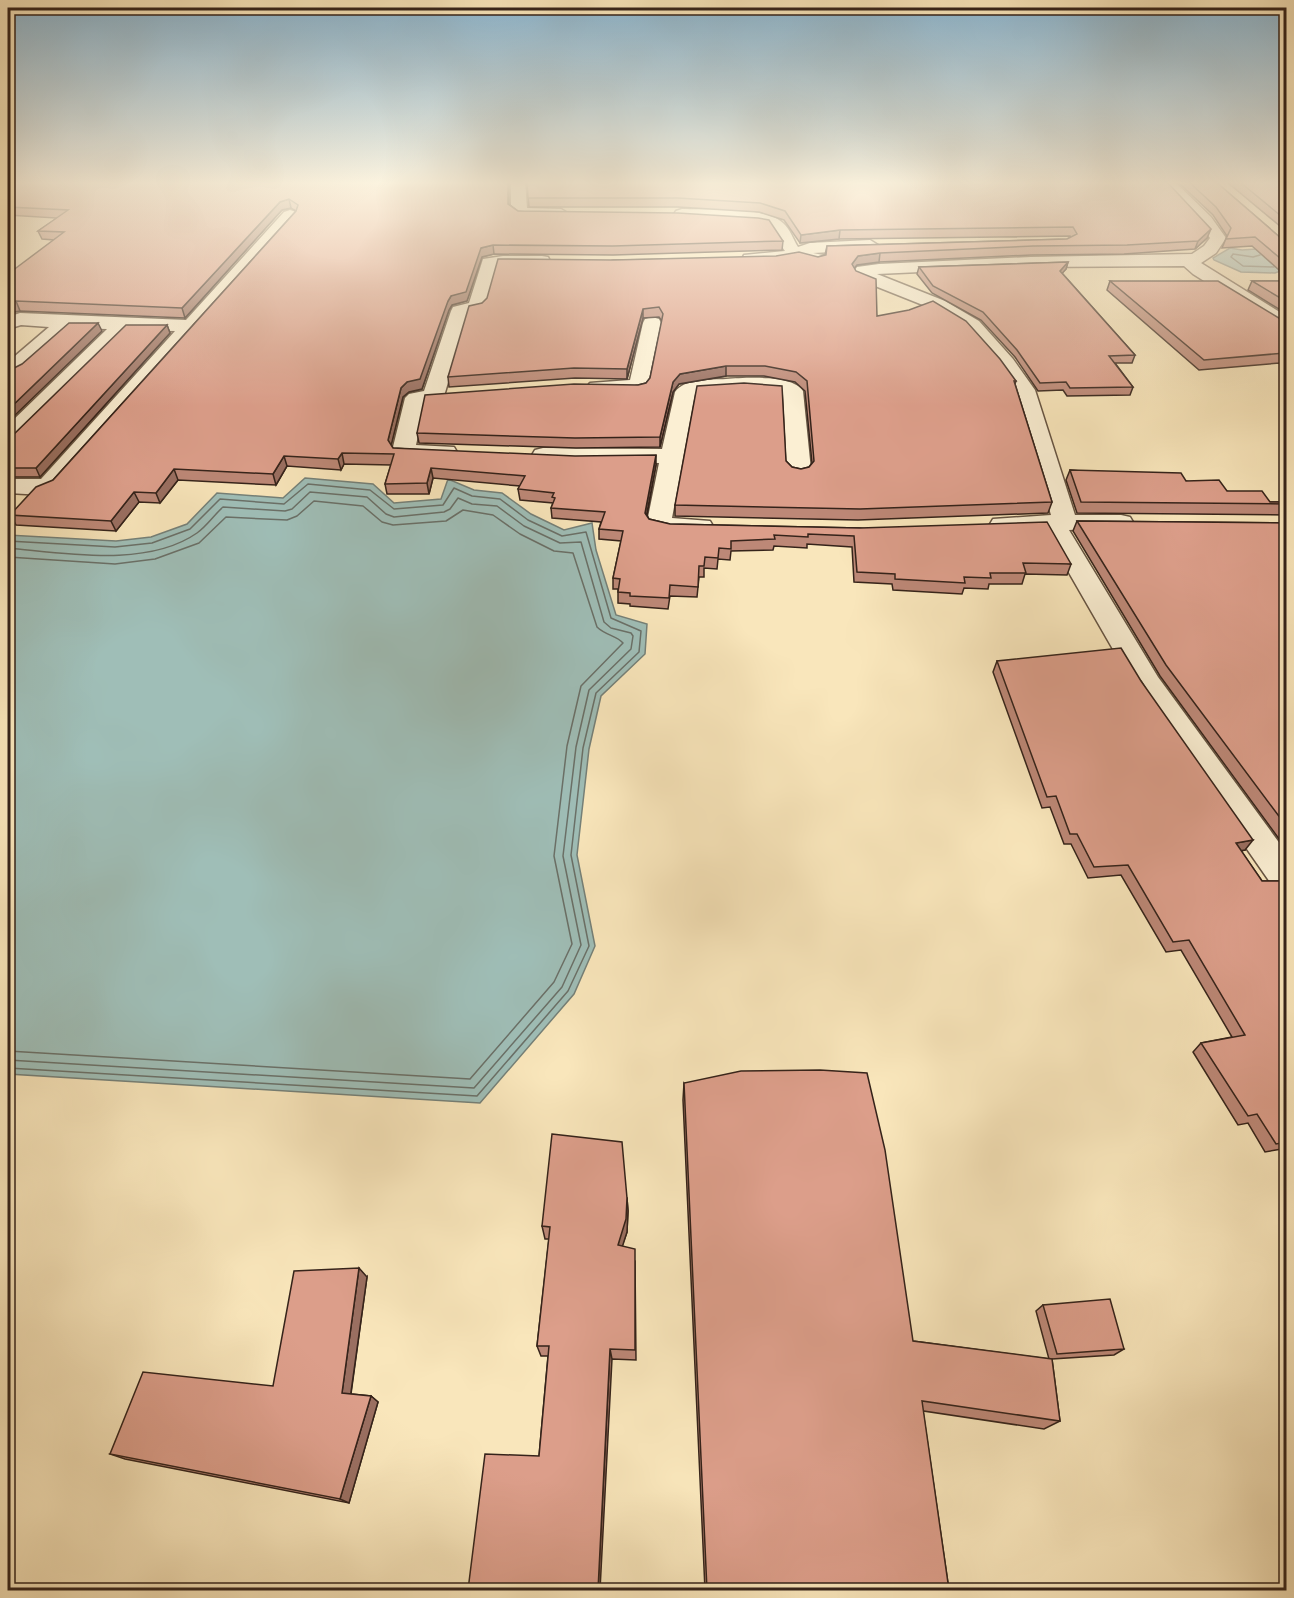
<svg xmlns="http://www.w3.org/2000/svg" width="1294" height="1598" viewBox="0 0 1294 1598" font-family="'EB Garamond',serif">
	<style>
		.water { fill: #9fbeb7; stroke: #758078; stroke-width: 1.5 }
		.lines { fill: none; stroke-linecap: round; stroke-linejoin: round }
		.shore { stroke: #6a7068; stroke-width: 1.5 }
		.minor-casing { stroke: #665442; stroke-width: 3 }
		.minor { fill: #fbefd3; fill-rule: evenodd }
		.wall { fill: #bd8877; stroke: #35231a; stroke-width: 1.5 }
		.shaded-wall { fill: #9a6f61; stroke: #35231a; stroke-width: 1.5 }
		.building { fill: #dc9e8a; stroke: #35231a; stroke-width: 1.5 }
	</style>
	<rect width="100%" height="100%" fill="#f9e6bb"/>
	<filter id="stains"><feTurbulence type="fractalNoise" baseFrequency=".00333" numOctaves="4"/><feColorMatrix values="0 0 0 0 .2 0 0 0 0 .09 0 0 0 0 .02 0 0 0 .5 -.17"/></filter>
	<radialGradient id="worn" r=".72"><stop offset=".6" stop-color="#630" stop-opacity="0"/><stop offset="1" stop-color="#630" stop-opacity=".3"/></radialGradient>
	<!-- water -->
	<g class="water">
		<path d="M1230 248 1242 250 1256 249 1286 269 1275 273 1241 272 1214 260 1213 258Z"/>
		<path d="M305 478 373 484 394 503 441 499 448 479 474 490 502 493 531 514 564 530 592 523 596 550 616 615 647 624 645 654 601 696 589 749 577 855 595 946 574 994 480 1103 8 1074V535L116 541 151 537 187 524 217 493 283 498Z"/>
	</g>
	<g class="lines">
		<!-- shore -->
		<g class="shore">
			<path d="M1260 255 1253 257 1233 254 1231 257 1243 266 1274 267"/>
			<path d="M8 541 115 547 152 543 190 529 220 499 284 504 308 484 370 490 394 509 443 505 454 488 472 496 500 499 528 520 562 536 586 532 611 618 641 631 639 652 596 693 583 748 571 855 589 946 568 991 477 1096 8 1068"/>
			<path d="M8 548C65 553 147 568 197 533 207 526 214 515 223 507L285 511 292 509 310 492 367 497 386 514 394 517 444 512 450 509 458 498 472 504 497 506 524 526 560 543 581 542 604 622 611 628 631 633 633 636 631 649 589 690 576 747 563 856 581 945 562 987 474 1088 8 1060"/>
			<path d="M8 557 115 564 155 559 199 543 226 517 287 520 297 516 314 501 363 506 382 522 393 525 446 521 463 510 493 515 520 534 554 551 573 553 597 627C605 635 617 636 623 643L581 686 567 746 554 856 572 944 554 982 470 1079 8 1051"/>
		</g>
		<defs>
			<g id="minor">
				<path d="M511 182H525L527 208 561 209 569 214 561 219 514 215 511 212Z"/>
				<path d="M1159 182H1175L1211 217 1226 238 1216 253 1201 263 1286 316V330L1279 328 1193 274 1184 266 1031 267 877 274 945 301 979 321 1013 359 1035 390 1075 515H1121L1130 517 1133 522 1130 527 1069 530 1158 677 1286 852V892L1274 888 1137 691 1045 531H1002L993 529 990 524 993 519 1051 515 1015 390 999 367 965 329 933 309 855 278 852 274 857 267 879 264 1031 257 1192 254 1204 246 1210 238 1199 223Z"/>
				<path d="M682 209C707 210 765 206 783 223 790 229 793 239 798 247L810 243 870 240 878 245 870 250 813 253 823 255 825 259 823 263 817 264 796 258 784 262 744 263 742 259 744 255 785 251C780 245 778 236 773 230 758 212 699 223 676 217L674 214 676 211Z"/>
				<path d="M290 210 296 212 298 215 296 218 57 489 43 495 8 493V479H41L175 331 128 330 16 442 8 444V425L107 329 71 328 15 376 8 378V362L49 327 21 325 8 329V317L20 313 186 320 284 212Z"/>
				<path d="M503 256H542L548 257 550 261 548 265 542 266 496 267 486 306 483 310 468 314 444 396 440 400 425 403 416 445 454 447 457 452 454 457 446 459 395 456 392 451 405 398 409 394 424 391 451 311 453 307 469 303 483 259Z"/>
				<path d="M652 317 659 319 661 323 649 386 646 390 597 393 590 391 587 387 590 383 630 380 643 323 645 319Z"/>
				<path d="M726 379C745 378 792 374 803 391L811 470 807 475 799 477 791 475 787 470 783 394 743 391 695 394 672 518 710 521 713 526 710 531C692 536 658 538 647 522L659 463 543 462 535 460 532 455 535 450 543 448 662 449 675 392C685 378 710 380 726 379Z"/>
			</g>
		</defs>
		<!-- minor casing -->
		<use href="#minor" class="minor-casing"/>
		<!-- minor -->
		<use href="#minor" class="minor"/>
	</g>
	<!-- wall -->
	<g class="wall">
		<path d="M8 182H509V204L518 211 783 241 782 250 613 255 494 254 482 257 467 301 452 305 449 310 422 389 409 392 403 397 391 445 393 448 656 465 647 515 649 519 670 524 860 528 1071 564 1067 575 1025 574 1022 584H989L988 589 964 588 962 594 893 590 892 584 854 582 852 547 807 544V548L774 546 773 550 731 551 730 560 718 559 717 569 704 568V577H699L697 597 670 596 668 609 630 606V604L618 603V589H613V578L621 541 599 539V529L601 522 552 518 551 508 553 503 520 500 518 489 520 486 433 478 429 494H387L385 484 391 465 344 464 341 470 287 466 276 485 178 480 160 503 139 502 116 531 16 525 10 515 53 480 296 211 291 208 282 210 185 318 20 311 8 313 54 240 42 239 38 231 57 218 8 215Z"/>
		<path d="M527 182 1207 238 1195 249 1124 254 1031 255 879 262 857 265 854 268 877 316 1016 381 1015 384 1052 502 1048 513 858 520 675 516V505L786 461 792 467 801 469 809 467 812 463 805 391 795 382 764 376H726L679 384 673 392 660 447 576 448 419 443 417 433 638 385 646 383 650 378 662 321 659 317 643 318 627 379 575 378 449 387 448 377 482 303 613 260 818 257 825 255 827 246 1067 239 1071 237 1070 236 839 239 800 243 784 220 759 212 678 207H529Z"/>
		<path d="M1178 182H1216L1282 239 1287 240V277L1252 246 1222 248 1227 236 1213 215Z"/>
		<path d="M1227 182H1287V232Z"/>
		<path d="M1068 262 1066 269 1062 273 1135 355 1132 363H1115L1133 387 1130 395 1067 396 1063 390 1038 391 1015 357 981 320 932 293 917 274 919 267Z"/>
		<path d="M1110 281 1287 321V369L1280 363 1199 370 1107 290Z"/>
		<path d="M1252 281H1287V314L1248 290Z"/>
		<path d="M167 325 170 333 40 477H8V437L13 435Z"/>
		<path d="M1070 470 1186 481 1270 502H1287V515L1077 513 1066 480Z"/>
		<path d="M1077 521 1287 523V843H1282L1160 676 1073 531Z"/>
		<path d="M997 661 1141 681 1245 850 1241 851 1262 881H1287V1148L1265 1152 1248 1123 1238 1125 1193 1052 1201 1043 1232 1037 1181 950 1166 952 1121 875 1088 878 1071 844H1064L1050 807 1042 808 993 672Z"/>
		<path d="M684 1083 913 1341 1049 1359 1036 1311 1043 1305 1124 1349 1114 1355 1052 1359 1060 1421 1044 1429 923 1411 949 1590H705L683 1100Z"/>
		<path d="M627 1198 628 1211 627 1232 622 1246 635 1261 636 1360 612 1359 539 1456 548 1356H541L537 1346 549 1239H545L542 1226Z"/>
		<path d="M367 1277 351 1394 371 1396 378 1402 349 1503 125 1459 110 1454 273 1386Z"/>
	</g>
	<!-- shaded-wall -->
	<g class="shaded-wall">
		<path d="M289 199 291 208 282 210 185 318 182 308 280 202Z"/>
		<path d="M1211 229 1207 238 1195 249 1198 241Z"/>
		<path d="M840 230 839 239 800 243 801 235Z"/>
		<path d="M493 245 494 254 482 257 467 301 452 305 449 310 422 389 409 392 403 397 390 450 388 440 401 388 407 382 448 301 481 248Z"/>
		<path d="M880 253 879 262 857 265 850 273 852 264 858 256Z"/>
		<path d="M1068 262 1066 269 1058 278 1060 271Z"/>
		<path d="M16 301 20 311 8 313V303Z"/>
		<path d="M643 309V318L627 379V369Z"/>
		<path d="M98 323 102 331 8 422V410Z"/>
		<path d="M167 325 170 333 40 477 36 468Z"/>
		<path d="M726 366V376L679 384 673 392 660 447V437L673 382 680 374Z"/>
		<path d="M342 453 344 464 341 470 338 459Z"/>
		<path d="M656 455V465L645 523V513Z"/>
		<path d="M284 456 287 466 276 485 273 474Z"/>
		<path d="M431 468 433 478 429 494 427 483Z"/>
		<path d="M174 469 178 480 160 503 156 493Z"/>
		<path d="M134 492 139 502 116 531 111 521Z"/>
		<path d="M1253 840 1245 850 1228 853 1236 843Z"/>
		<path d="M627 1198 628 1211 627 1232 619 1257 618 1245Z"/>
		<path d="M359 1268 367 1277 350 1399 342 1393Z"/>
		<path d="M610 1349 612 1359 600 1590H598Z"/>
		<path d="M371 1396 378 1402 349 1503 340 1499Z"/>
	</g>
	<!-- building -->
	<g class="building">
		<path d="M8 182H508V204L518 211 678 213 758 218 769 220 783 241 613 246 493 245 481 248 466 292 451 296 448 301 420 379 407 382 401 388 388 440 393 448 575 456 656 455 645 513 649 519 670 524 860 528 1047 522 1071 564 1023 563 1026 573H990L991 578 964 577 965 583 895 579V574L857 572 854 536 808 534V537L774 535 775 539 731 541V549L719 548 718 558 705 557 704 566H699L698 587 670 585 669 598 630 596V593L618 592 620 579 613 578 623 531 599 529 605 512 551 508 555 498 552 497 554 493 518 489 525 476 431 468 427 483 385 484 394 454 342 453 338 459 284 456 273 474 174 469 156 493 134 492 111 521 10 515 36 487 53 480 296 211 298 205 289 199 280 202 182 308 16 301 8 303V274L64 232 38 231 68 210 8 207Z"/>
		<path d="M527 182H1167L1211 229 1198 241 1127 245 1033 246 880 253 858 256 852 264 856 271 876 279 877 316 909 310 933 301 966 321 1000 359 1016 381H1014L1052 502 860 509 675 505 697 386 744 383 782 386 786 461 792 467 801 469 809 467 814 461 807 381 796 372 765 366H726L680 374 673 382 660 437 575 438 417 433 425 395 574 384 638 385 646 383 650 378 663 314 659 307 643 309 627 369 574 368 448 377 469 306 482 303 487 298 498 259 613 260 776 256 799 252 818 257 826 255 827 246 1067 239 1077 234 1073 227 840 230 801 235 785 211 760 203 678 198H528Z"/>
		<path d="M1189 182H1216L1282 239 1287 240V264L1255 237 1226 239 1231 228 1216 207Z"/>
		<path d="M1240 182H1287V221Z"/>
		<path d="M1068 262 1060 271 1135 355 1109 356 1133 387 1070 388 1066 382 1040 383 1017 350 983 312 933 286 919 267Z"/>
		<path d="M1110 281H1218L1282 320 1287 321V355L1285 353 1204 360Z"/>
		<path d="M1252 281H1287V302Z"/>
		<path d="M69 323H98L8 410V371L22 364Z"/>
		<path d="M126 325H167L36 468H8V437L13 435Z"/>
		<path d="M1070 470 1181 473 1186 481 1219 480 1227 491H1262L1270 502H1287V504L1081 502Z"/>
		<path d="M1077 521 1287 523V827L1166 665Z"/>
		<path d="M1121 648 1141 681 1253 840 1236 843 1262 881H1287V1142L1276 1144 1257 1114 1248 1116 1201 1043 1245 1035 1189 940 1173 942 1128 865 1094 867 1077 834H1070L1056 796 1047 797 997 661Z"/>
		<path d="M820 1070 867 1073 885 1150 913 1341 1052 1359 1060 1421 922 1401 949 1590H707L684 1083 741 1071Z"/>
		<path d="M552 1134 622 1142 627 1198 626 1219 618 1245 635 1249V1350L610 1349 598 1590H468L485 1454 539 1456 549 1346H537L550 1227 542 1226Z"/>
		<path d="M359 1268 342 1393 371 1396 340 1499 110 1454 143 1372 273 1386 294 1271Z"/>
		<path d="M1110 1299 1124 1349 1057 1354 1043 1305Z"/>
		<path d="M253 1587 263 1590H251Z"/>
	</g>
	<!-- sky -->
	<linearGradient id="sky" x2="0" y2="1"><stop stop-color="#8bb8d4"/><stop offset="0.45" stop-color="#fcf4e0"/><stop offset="1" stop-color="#fcf4e0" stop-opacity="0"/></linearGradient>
	<rect width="1294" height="406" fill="url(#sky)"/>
	<!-- margin -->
	<rect width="1294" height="1598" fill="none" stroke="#f9e6bb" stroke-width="30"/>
	<rect x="9" y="9" width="1276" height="1580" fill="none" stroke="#35231a" stroke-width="3"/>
	<rect x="15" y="15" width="1264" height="1568" fill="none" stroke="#35231a" stroke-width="1.5"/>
	<rect width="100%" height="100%" filter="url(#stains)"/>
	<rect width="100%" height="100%" fill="url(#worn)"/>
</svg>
